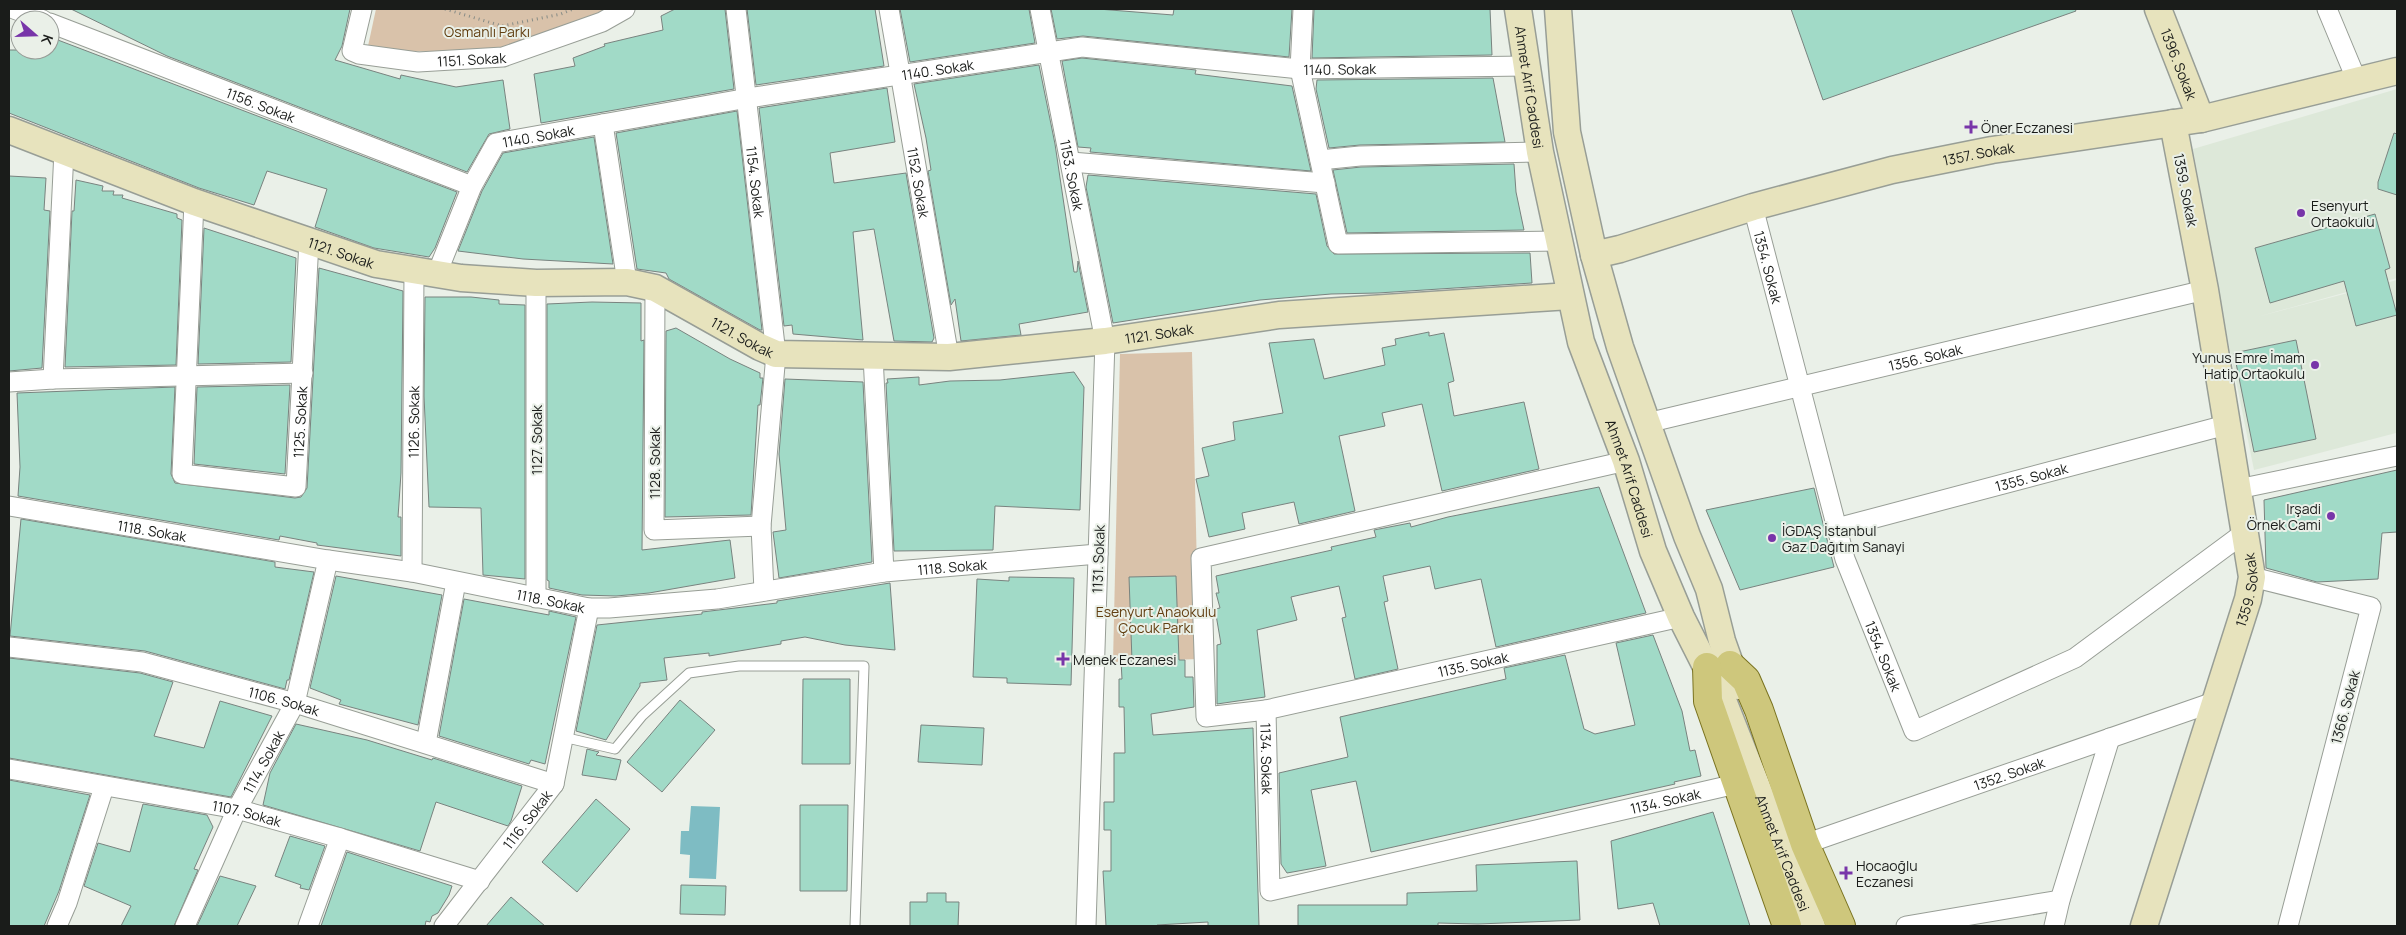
<svg xmlns="http://www.w3.org/2000/svg" width="2406" height="935" viewBox="0 0 2406 935" font-family="Manrope,sans-serif">
	<style>
		.built { fill: #dde8d9 }
		.green { fill: #d9c2aa }
		.water { fill: #7ebcc3 }
		.building { fill: #a1dac7; stroke: #79837f }
		.lines { fill: none; stroke-linecap: round; stroke-linejoin: round }
		.lane-casing { stroke: #989e96; stroke-width: 11 }
		.street-casing { stroke: #989e96; stroke-width: 21 }
		.secondary-casing { stroke: #989e96; stroke-width: 29 }
		.primary-casing { stroke: #7a7320; stroke-width: 30 }
		.path { stroke: #878c86; stroke-width: 3; stroke-dasharray: 1 4; stroke-linecap: butt }
		.lane { stroke: #fff; stroke-width: 9 }
		.street { stroke: #fff; stroke-width: 19 }
		.secondary { stroke: #e7e3bd; stroke-width: 26 }
		.primary { stroke: #cec77c; stroke-width: 28 }
		.poi-dot { fill: #7835a9; stroke: #eaf0e8; stroke-width: 2 }
		.labels { text-anchor: middle; dominant-baseline: central; stroke-width: 4; stroke-linejoin: round; paint-order: stroke }
		.park-label { font-size: 14px; fill: #634013; stroke: #eaf0e8 }
		.street-label { font-size: 14px; fill: #1a1c1a; stroke: #eaf0e8 }
		.poi-label { font-size: 14px; fill: #1a1c1a; stroke: #eaf0e8; text-anchor: start }
	</style>
	<rect width="100%" height="100%" fill="#eaf0e8"/>
	<!-- built -->
	<path class="built" d="M2397 89V278L2257 317 2397 280 2396 433 2254 470 2225 326 2193 149Z"/>
	<!-- green -->
	<g class="green">
		<path d="M376 9H606L578 25 497 53 406 51 368 46Z"/>
		<path d="M1192 352 1199 659 1113 662 1120 354Z"/>
	</g>
	<!-- water -->
	<path class="water" d="M691 806 720 807 716 879 689 878 690 855 680 854 681 831H689Z"/>
	<!-- building -->
	<g class="building">
		<path d="M71 9H350L342 46 335 60 400 79 401 75 456 87 503 80 510 129 489 134 467 172 167 56Z"/>
		<path d="M675 9H725L734 89 541 123 534 74 575 66 573 58 605 46 604 44 663 30 661 16Z"/>
		<path d="M747 9H875L884 66 756 85Z"/>
		<path d="M900 9H1029L1035 43 910 62Z"/>
		<path d="M1051 9H1098L1173 15 1174 9H1292L1289 57 1083 36 1057 39Z"/>
		<path d="M1314 9H1490L1492 55 1312 58Z"/>
		<path d="M1791 9H2075L2076 11 1823 100Z"/>
		<path d="M50 37 457 192 435 248 429 257 374 248 315 227 327 189 267 171 254 205 199 188 9 113V50H50Z"/>
		<path d="M1082 58 1196 70 1195 74 1292 86 1311 171 1090 152 1091 148 1078 147 1062 61Z"/>
		<path d="M1039 65 1055 144 1074 272H1077L1078 261 1088 312 1019 324 1021 335 961 341 955 299 951 305 928 171 931 170 926 138 914 84Z"/>
		<path d="M1493 78 1505 142 1360 145 1329 148 1316 89 1317 80Z"/>
		<path d="M887 88 895 142 830 153 834 183 906 173 934 338 932 342 894 341 874 229 853 232 863 340 793 334 792 325 784 326 759 108Z"/>
		<path d="M737 111 762 330H760L669 279 666 273 637 269 616 133Z"/>
		<path d="M2394 133 2397 134V195L2378 189V182Z"/>
		<path d="M594 137 613 264 523 259 458 251 482 191 503 153Z"/>
		<path d="M1514 164 1516 192 1524 230 1347 233 1333 170 1361 167Z"/>
		<path d="M1088 175 1316 194 1327 246 1334 254 1530 253 1532 283 1378 293 1331 294 1260 300 1113 323 1086 187Z"/>
		<path d="M9 176 46 178 44 210 50 211 42 368 9 371Z"/>
		<path d="M76 180 103 186 102 191H114L113 195H123L122 198 177 214V218L182 220 176 365 65 367 72 211H74Z"/>
		<path d="M2375 214 2390 268 2385 270 2397 315 2356 326 2344 281 2270 303 2255 248Z"/>
		<path d="M204 228 296 258 291 362 198 364Z"/>
		<path d="M319 268 403 291 401 473 398 517H401V556L317 545V543L280 536 279 540 18 496 20 467 17 393 175 387 171 474 175 483 295 498 301 497 307 488Z"/>
		<path d="M425 297H471L499 300V304L525 305V579L483 575 481 508 429 507 424 396Z"/>
		<path d="M592 302 641 303V341L644 340 642 550 730 540 735 578 649 593 616 596 582 595 549 588V581L547 580V304Z"/>
		<path d="M676 328 730 359 760 373V378H763L760 405H758L751 515 665 517 666 331Z"/>
		<path d="M1429 332V336L1444 333 1454 381 1448 383 1454 416 1524 402 1539 469 1442 491 1422 404 1382 413 1385 426 1339 436 1355 511 1299 524 1294 502 1242 513 1245 529 1209 537 1196 479 1209 476 1202 448 1235 440 1233 422 1283 413 1269 343 1314 339 1324 379 1385 365 1382 348 1396 345 1395 339Z"/>
		<path d="M2296 340 2316 439 2254 452 2234 353Z"/>
		<path d="M1074 372 1084 387 1080 510 995 506 993 550 894 551 886 383H888L887 379 919 377V385L950 381 1000 380Z"/>
		<path d="M785 379 863 382 872 562 779 578 773 532 786 530 779 454Z"/>
		<path d="M290 385 285 474 194 464 197 387Z"/>
		<path d="M2397 470V532L2382 533 2378 579 2317 582 2266 568 2264 500Z"/>
		<path d="M1599 487 1646 613 1496 647 1481 579 1435 589 1430 566 1383 576 1388 601 1384 602 1398 669 1355 679 1342 618 1346 617 1339 586 1291 597 1297 620 1257 630 1265 697 1217 704V645L1221 644 1215 609 1220 608 1216 593H1219L1216 576 1332 550 1331 547 1376 537 1374 530 1410 523 1411 527 1448 517Z"/>
		<path d="M1814 488 1834 567 1740 590 1706 510Z"/>
		<path d="M21 519 275 562V567L314 572 289 680H287L285 689 145 651 10 636Z"/>
		<path d="M336 576 442 595 418 725 339 704 341 700 310 688Z"/>
		<path d="M1176 576 1179 660H1185V677H1193L1194 707 1151 714 1153 735 1253 728 1259 926H1208V922L1157 925V926H1106L1103 871H1111V830H1104V802H1114V753H1125L1124 707H1119V679H1122L1121 661H1132L1129 577Z"/>
		<path d="M1009 577 1074 578 1071 685 1007 683V678L973 677 977 579 1009 581Z"/>
		<path d="M890 583 895 650 845 645 805 637 781 641V644L709 656V653L664 658 667 680 640 683V686L606 740 576 731 597 625 702 614V612L777 603V601Z"/>
		<path d="M464 599 549 615V611L576 617 545 764 531 760 529 764 439 736Z"/>
		<path d="M1653 635 1682 711 1690 751 1695 750 1701 776 1674 782 1675 784 1371 852 1356 781 1311 790 1326 866 1287 873 1281 864 1279 773 1348 757 1340 717 1506 679 1504 668 1565 655 1584 729 1595 734 1635 725 1616 643Z"/>
		<path d="M9 658 140 673 173 682 154 736 204 748 220 701 272 716 231 797 9 758Z"/>
		<path d="M803 679H850V764H802Z"/>
		<path d="M680 700 715 730 662 792 627 762Z"/>
		<path d="M296 724 367 740 432 760 433 758 522 786 511 821 508 826 436 802 420 851 263 805 270 773Z"/>
		<path d="M921 725 984 728 982 765 918 762Z"/>
		<path d="M587 749 599 752 596 755 621 760 616 780 582 775Z"/>
		<path d="M9 780 90 795 59 891 44 926H9Z"/>
		<path d="M596 799 630 829 577 892 542 862Z"/>
		<path d="M143 804 207 815 213 827 194 869 198 870 174 926H121L131 906 84 886 98 843 130 852Z"/>
		<path d="M800 805H848L847 891H800Z"/>
		<path d="M1713 812 1750 926H1660L1653 903 1618 909 1611 841Z"/>
		<path d="M290 836 325 846 309 890 300 888 301 885 275 876Z"/>
		<path d="M347 852 452 886 449 895 438 913 432 916 430 922 426 921 425 926H321Z"/>
		<path d="M1577 861 1580 920 1478 924 1438 923V926H1298V905H1407V893L1477 891 1476 865Z"/>
		<path d="M220 876 256 886 237 926H197Z"/>
		<path d="M681 885 726 886 725 915 680 914Z"/>
		<path d="M927 893H946V902H959L958 926H910V902H927Z"/>
		<path d="M511 897 545 926H486Z"/>
	</g>
	<g class="lines">
		<defs>
			<path id="lane" d="M563 737 615 749 642 716 689 673 739 666H864L855 926"/>
			<g id="street">
				<path d="M14 9 43 20"/>
				<path id="s1" d="M362 9 352 51 359 54 418 62 503 57 602 22 625 9"/>
				<path id="s2" d="M736 9 776 354 761 526 764 591"/>
				<path id="s3" d="M889 9 949 357"/>
				<path id="s4" d="M1040 9 1105 341 1086 926"/>
				<path d="M1303 9 1300 69 1338 244 1558 241"/>
				<path d="M2327 9 2357 81"/>
				<path id="s5" d="M50 23 472 186"/>
				<path d="M603 124 627 282"/>
				<path d="M1320 160 1360 156 1540 152"/>
				<path d="M1071 162 1325 183"/>
				<path id="s6" d="M194 202 182 474 296 487 309 241"/>
				<path id="s7" d="M1753 207 1845 559 1914 731 2075 658 2244 533"/>
				<path id="s8" d="M436 276 472 186 496 143 748 98 1082 47 1300 69 1528 66"/>
				<path d="M536 283V598"/>
				<path d="M655 288 654 530 761 526"/>
				<path d="M873 356 884 572"/>
				<path d="M53 379 64 151"/>
				<path d="M9 382 53 379 303 373"/>
				<path id="s9" d="M1647 423 2205 290"/>
				<path id="s10" d="M1626 461 1201 558 1206 717 1266 710 1270 891 1736 784"/>
				<path d="M2238 489 2397 456"/>
				<path id="s11" d="M9 506 328 560 412 572 589 608H609L717 599 884 572 1098 554"/>
				<path id="s12" d="M1837 528 2226 425"/>
				<path id="s13" d="M412 572 414 272"/>
				<path d="M2252 577 2371 607 2288 926"/>
				<path id="s14" d="M9 647 142 662 295 703 554 784"/>
				<path id="s15" d="M1266 710 1681 617"/>
				<path d="M426 743 456 582"/>
				<path id="s16" d="M9 769 237 809 340 838 480 881"/>
				<path id="s17" d="M1805 844 2214 702"/>
				<path d="M57 926 67 903 104 787"/>
				<path id="s18" d="M185 926 237 809 295 703 328 560"/>
				<path d="M308 926 340 838"/>
				<path id="s19" d="M444 926 554 784 589 608"/>
				<path d="M1906 926 2060 900"/>
				<path d="M2054 926 2060 900 2110 738"/>
			</g>
			<g id="secondary">
				<path id="s20" d="M1518 9 1540 152 1581 342 1626 461 1653 551 1681 617 1722 698 1812 926"/>
				<path d="M1558 9 1567 132 1594 255 1620 347 1687 536 1709 589 1722 641 1738 686"/>
				<path id="s21" d="M2158 9 2201 119"/>
				<path id="s22" d="M9 130 194 202 376 264 461 278 536 283 627 282 655 288 760 347 776 354 949 357 1105 341 1279 315 1570 296"/>
				<path id="s23" d="M1594 255 1620 249 1753 207 1892 170 1992 150 2201 119 2397 71"/>
				<path id="s24" d="M2144 926 2248 599 2252 577 2205 290 2173 123"/>
			</g>
			<g id="primary">
				<path d="M1730 665 1746 680 1759 710 1805 844 1841 926"/>
				<path d="M1707 667 1708 701 1787 926"/>
			</g>
		</defs>
		<!-- lane casing -->
		<use href="#lane" class="lane-casing"/>
		<!-- street casing -->
		<use href="#street" class="street-casing"/>
		<!-- secondary casing -->
		<use href="#secondary" class="secondary-casing"/>
		<!-- primary casing -->
		<use href="#primary" class="primary-casing"/>
		<!-- path -->
		<path class="path" d="M445 9 502 26 561 14 573 9"/>
		<!-- lane -->
		<use href="#lane" class="lane"/>
		<!-- street -->
		<use href="#street" class="street"/>
		<!-- secondary -->
		<use href="#secondary" class="secondary"/>
		<!-- primary -->
		<use href="#primary" class="primary"/>
	</g>
	<!-- markers -->
	<g class="poi-dot">
		<path d="M1968.5 119.5h5v5h5v5h-5v5h-5v-5h-5v-5h5z"/>
		<circle cx="2301" cy="213" r="5"/>
		<circle cx="2315" cy="365" r="5"/>
		<circle cx="2331" cy="516" r="5"/>
		<circle cx="1772" cy="538" r="5"/>
		<path d="M1060.5 651.5h5v5h5v5h-5v5h-5v-5h-5v-5h5z"/>
		<path d="M1843.5 865.5h5v5h5v5h-5v5h-5v-5h-5v-5h5z"/>
	</g>
	<g class="labels">
		<!-- park labels -->
		<g class="park-label">
			<text x="487" y="31">Osmanlı Parkı</text>
			<text x="1156" y="611">Esenyurt Anaokulu<tspan x="1156" dy="16">Çocuk Parkı</tspan></text>
		</g>
		<!-- street labels -->
		<g class="street-label">
			<text stroke="none"><textPath href="#s1" startOffset="164">1151. Sokak</textPath></text>
			<text stroke="none"><textPath href="#s21" startOffset="59">1396. Sokak</textPath></text>
			<text stroke="none"><textPath href="#s8" startOffset="999">1140. Sokak</textPath></text>
			<text stroke="none"><textPath href="#s8" startOffset="594">1140. Sokak</textPath></text>
			<text stroke="none"><textPath href="#s20" startOffset="79">Ahmet Arif Caddesi</textPath></text>
			<text stroke="none"><textPath href="#s5" startOffset="226">1156. Sokak</textPath></text>
			<text stroke="none"><textPath href="#s8" startOffset="189">1140. Sokak</textPath></text>
			<text stroke="none"><textPath href="#s23" startOffset="398">1357. Sokak</textPath></text>
			<text stroke="none"><textPath href="#s4" startOffset="169">1153. Sokak</textPath></text>
			<text stroke="none"><textPath href="#s2" startOffset="174">1154. Sokak</textPath></text>
			<text stroke="none"><textPath href="#s3" startOffset="176">1152. Sokak</textPath></text>
			<text transform="translate(2186 190) rotate(79)">1359. Sokak</text>
			<text stroke="none"><textPath href="#s22" startOffset="354">1121. Sokak</textPath></text>
			<text stroke="none"><textPath href="#s7" startOffset="62">1354. Sokak</textPath></text>
			<text stroke="none"><textPath href="#s22" startOffset="1194">1121. Sokak</textPath></text>
			<text stroke="none"><textPath href="#s22" startOffset="772">1121. Sokak</textPath></text>
			<text stroke="none"><textPath href="#s9" startOffset="286">1356. Sokak</textPath></text>
			<text stroke="none"><textPath href="#s6" startOffset="452">1125. Sokak</textPath></text>
			<text stroke="none"><textPath href="#s13" startOffset="150">1126. Sokak</textPath></text>
			<text transform="translate(536 440) rotate(-90)">1127. Sokak</text>
			<text transform="translate(654 463) rotate(-90)">1128. Sokak</text>
			<text stroke="none"><textPath href="#s12" startOffset="201">1355. Sokak</textPath></text>
			<text stroke="none"><textPath href="#s20" startOffset="484">Ahmet Arif Caddesi</textPath></text>
			<text stroke="none"><textPath href="#s11" startOffset="145">1118. Sokak</textPath></text>
			<text transform="translate(1098 559) rotate(-88)">1131. Sokak</text>
			<text stroke="none"><textPath href="#s11" startOffset="955">1118. Sokak</textPath></text>
			<text stroke="none"><textPath href="#s24" startOffset="352">1359. Sokak</textPath></text>
			<text stroke="none"><textPath href="#s11" startOffset="550">1118. Sokak</textPath></text>
			<text stroke="none"><textPath href="#s7" startOffset="468">1354. Sokak</textPath></text>
			<text stroke="none"><textPath href="#s15" startOffset="212">1135. Sokak</textPath></text>
			<text stroke="none"><textPath href="#s14" startOffset="281">1106. Sokak</textPath></text>
			<text transform="translate(2345 707) rotate(-75)">1366. Sokak</text>
			<text stroke="none"><textPath href="#s10" startOffset="704">1134. Sokak</textPath></text>
			<text stroke="none"><textPath href="#s18" startOffset="182">1114. Sokak</textPath></text>
			<text stroke="none"><textPath href="#s17" startOffset="216">1352. Sokak</textPath></text>
			<text stroke="none"><textPath href="#s10" startOffset="1242">1134. Sokak</textPath></text>
			<text stroke="none"><textPath href="#s16" startOffset="242">1107. Sokak</textPath></text>
			<text stroke="none"><textPath href="#s19" startOffset="135">1116. Sokak</textPath></text>
			<text stroke="none"><textPath href="#s20" startOffset="889">Ahmet Arif Caddesi</textPath></text>
		</g>
		<!-- poi labels -->
		<g class="poi-label">
			<text x="1981" y="127">Öner Eczanesi</text>
			<text x="2311" y="205">Esenyurt<tspan x="2311" dy="16">Ortaokulu</tspan></text>
			<text x="2305" y="357" text-anchor="end">Yunus Emre İmam<tspan x="2305" dy="16">Hatip Ortaokulu</tspan></text>
			<text x="2321" y="508" text-anchor="end">Irşadi<tspan x="2321" dy="16">Örnek Cami</tspan></text>
			<text x="1782" y="530">İGDAŞ İstanbul<tspan x="1782" dy="16">Gaz Dağıtım Sanayi</tspan></text>
			<text x="1073" y="659">Menek Eczanesi</text>
			<text x="1856" y="865">Hocaoğlu<tspan x="1856" dy="16">Eczanesi</tspan></text>
		</g>
	</g>
	<!-- border -->
	<rect width="2406" height="935" fill="none" stroke="#1a1c1a" stroke-width="20"/>
	<!-- north arrow -->
	<g transform="translate(35 35) rotate(110)"><circle r="24" fill="#eaf0e8" stroke="#979b96"/>
	<path d="M0-4L9 19L0 12L-9 19Z" fill="#7835a9"/>
	<text y="-8" font-size="14" font-weight="bold" text-anchor="middle" fill="#1a1c1a">K</text>
	</g>
</svg>
